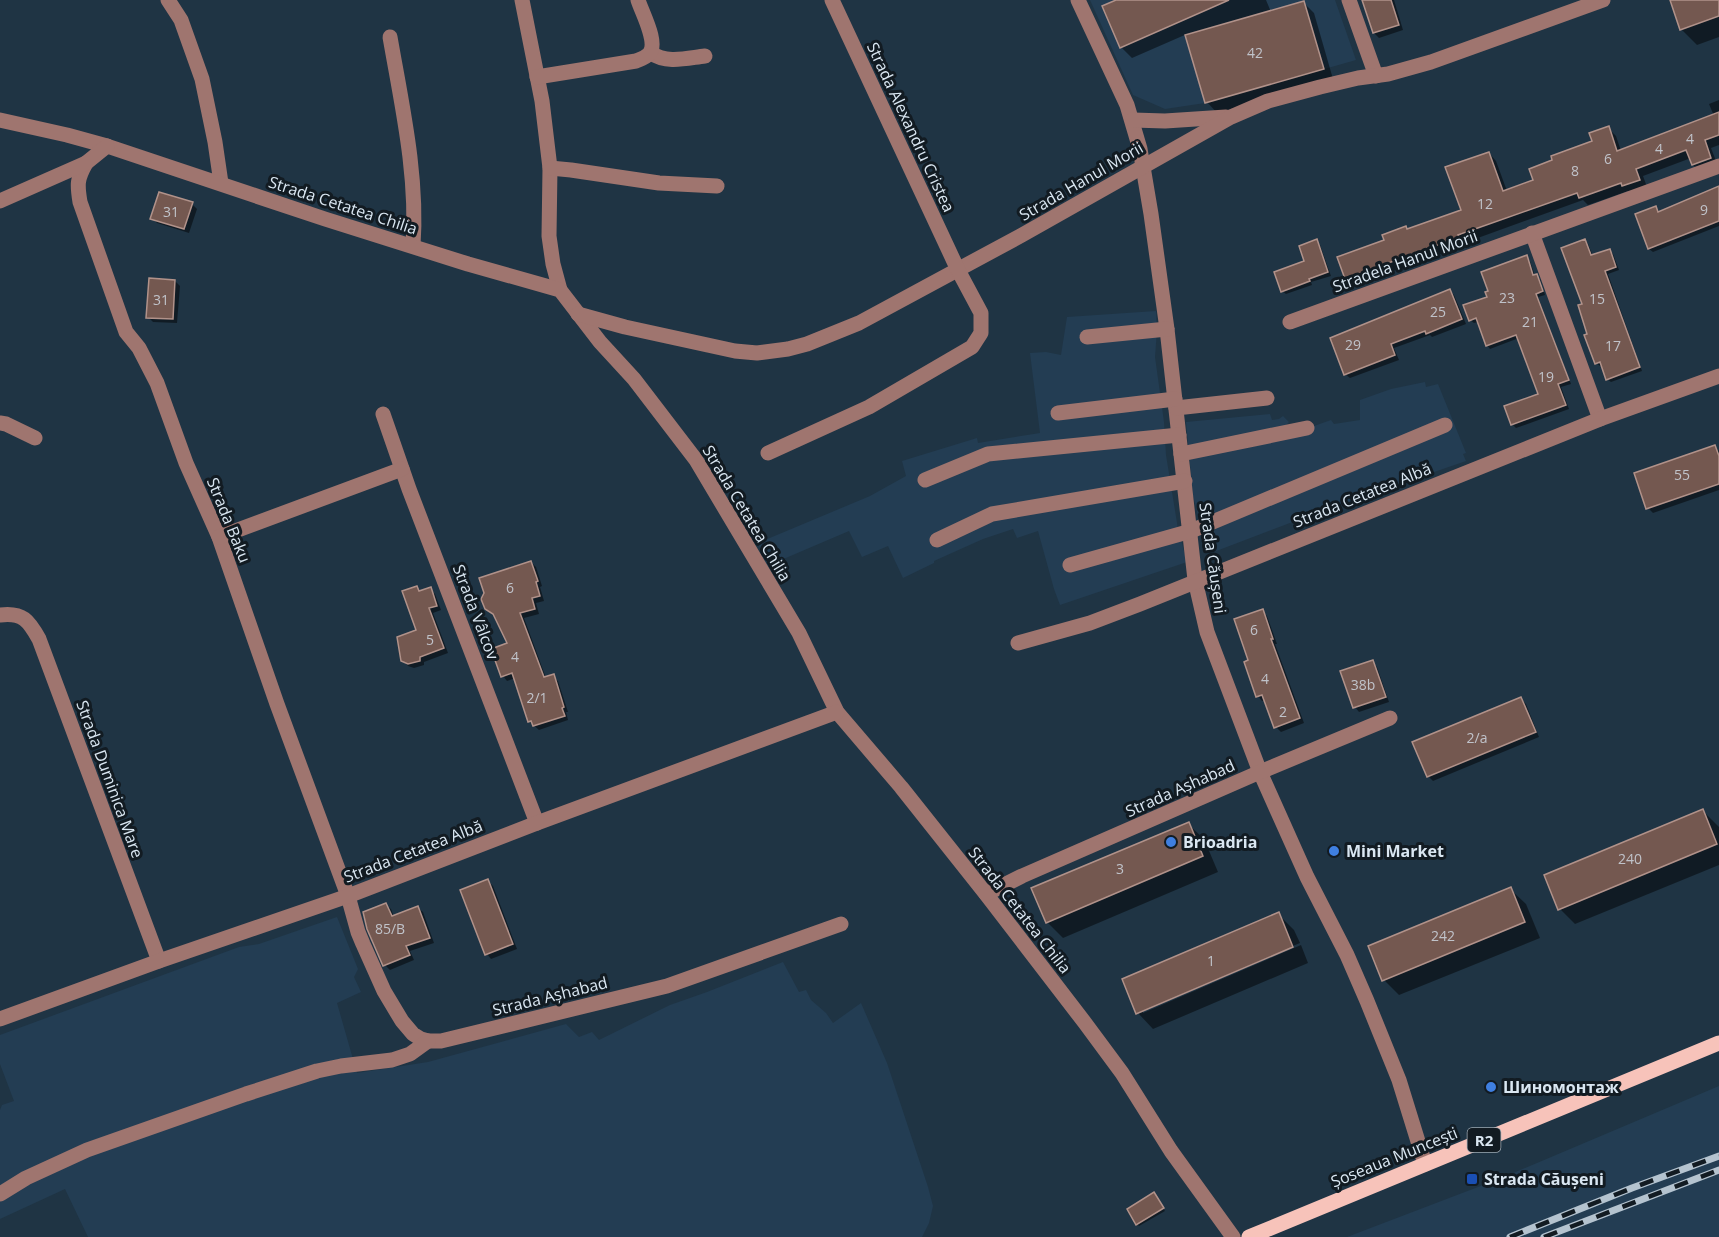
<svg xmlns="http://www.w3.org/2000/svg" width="1719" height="1237" viewBox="0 0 1719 1237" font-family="'Open Sans',sans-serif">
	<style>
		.built { fill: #233d53 }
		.shadow { fill: #0007 }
		.building { fill: #745850; stroke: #b1928a; stroke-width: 1.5 }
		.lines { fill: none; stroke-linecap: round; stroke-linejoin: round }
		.minor { stroke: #9f756f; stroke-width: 15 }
		.major { stroke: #f7c3ba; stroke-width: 15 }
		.rail-casing { stroke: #b4c3cf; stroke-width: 7 }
		.rail { stroke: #121b22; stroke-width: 4.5; stroke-dasharray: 14; stroke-linecap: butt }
		.shop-dot { fill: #3f7fe0; stroke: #121b22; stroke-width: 2 }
		.transit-dot { fill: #1a4fb4; stroke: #121b22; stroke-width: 2 }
		.labels { text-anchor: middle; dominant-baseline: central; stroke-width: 6; stroke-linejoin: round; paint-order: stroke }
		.number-label { font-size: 14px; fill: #c0c3ca }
		.shield { fill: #121b22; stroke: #9eaab4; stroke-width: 1.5 }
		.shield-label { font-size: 15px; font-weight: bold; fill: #dae7f2 }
		.street-label { font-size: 16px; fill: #dae7f2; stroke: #121b22 }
		.poi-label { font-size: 16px; font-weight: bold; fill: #dae7f2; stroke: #121b22; text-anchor: start }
	</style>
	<rect width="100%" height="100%" fill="#1f3444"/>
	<!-- built -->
	<g class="built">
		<path d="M1090 0H1335L1356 60 1205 103 1165 109 1133 95Z"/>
		<path d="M1156 311 1157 330 1155 357 1164 422 1166 455 1178 529 1187 562 1060 605 1054 589 1038 531 1017 538 1013 529 983 539 934 561V563L903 578 888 546 862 557 849 531 767 566 758 543 870 496 906 476 902 461 977 438 978 443 1040 433 1030 353 1046 352 1061 355 1067 317Z"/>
		<path d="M1425 382 1426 387 1438 384 1466 453 1463 454 1466 461 1327 509 1211 553 1204 537 1193 496 1186 422 1270 414 1272 420 1279 419 1283 416 1289 422 1280 431 1314 426 1331 420 1334 424 1360 420V400L1391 389Z"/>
		<path d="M337 917 358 969 354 977 361 992 337 1003 357 1073 428 1062 566 1024 579 1037 592 1032 599 1040 670 1005 707 992 783 962 799 992 806 990 811 1000 826 1013 833 1023 861 1003 887 1063 928 1187 933 1206 929 1223 922 1237H88L65 1189 0 1219V1110L2 1105 14 1101 0 1064V1035L239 947 259 944Z"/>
		<path d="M1719 1086V1237H1347L1499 1179Z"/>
	</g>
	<!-- shadow -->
	<g class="shadow">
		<path d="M1120 0H1266L1271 12 1304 3 1314 13 1333 79 1217 113 1207 102 1187 34 1132 58 1121 47Z"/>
		<path d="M1364 0H1394L1403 30 1379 38 1374 33Z"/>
		<path d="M1671 0H1719V37L1697 45 1682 30Z"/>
		<path d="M1719 100V145L1711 148 1718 166 1701 172 1693 165 1691 158 1643 176 1647 187 1631 193 1628 191 1588 205 1583 200 1464 243 1465 245 1354 285 1346 278 1386 241 1407 230 1463 211 1489 153 1496 161 1507 191 1535 181 1594 142 1608 128 1616 136 1621 151 1714 116 1709 104Z"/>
		<path d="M1719 188V226L1653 252 1649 249 1656 208 1660 212Z"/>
		<path d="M192 204 197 209 189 233 157 223 152 218Z"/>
		<path d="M1317 241 1320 245 1331 276 1311 282 1312 285 1286 294 1282 291 1306 262Z"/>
		<path d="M1585 241 1588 244 1593 256 1609 250 1613 254 1619 270 1608 274 1642 371 1611 382 1607 379 1603 365 1600 366 1596 363 1589 334 1584 305Z"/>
		<path d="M1526 257 1530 261 1535 276 1540 279 1545 295 1538 297 1571 384 1561 387 1569 409 1516 428 1513 425 1506 407 1539 395 1519 338 1490 349 1487 345 1478 322 1474 323 1470 320Z"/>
		<path d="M175 281 180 286 177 323 153 322 148 317Z"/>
		<path d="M1450 291 1454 295 1466 324 1432 337 1430 335 1394 348 1399 360 1350 378 1345 374Z"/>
		<path d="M1715 447 1719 451V490L1653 513 1648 508Z"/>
		<path d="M531 562 536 567 542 586 540 587 544 601 536 603 539 614 524 618 546 678 553 676 558 681 568 712H566L568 720 539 730 529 721 515 678 507 681 503 676 509 644 496 616 486 608Z"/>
		<path d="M416 587 421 592 430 589 435 594 441 610 433 613 448 653 424 662V665L414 668 408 666 403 660 417 631Z"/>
		<path d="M1262 611 1267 616 1277 644H1275L1304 723 1281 732 1276 727 1266 700 1262 701 1258 696 1250 661Z"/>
		<path d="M1372 662 1377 667 1389 702 1359 712 1355 707Z"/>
		<path d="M1521 699 1526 704 1539 737 1433 781 1428 776Z"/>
		<path d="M1703 811 1719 827V865L1575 924 1560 909Z"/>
		<path d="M1188 824 1204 839 1218 872 1063 938 1048 923 1033 889Z"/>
		<path d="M488 881 493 886 517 949 491 959 487 954Z"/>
		<path d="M1510 889 1526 904 1540 938 1399 995 1384 980Z"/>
		<path d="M386 905 391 909 394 917 418 908 423 912 434 943 410 951 414 960 390 970 385 965Z"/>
		<path d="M1278 914 1294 930 1300 943 1143 1009V1013L1301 945 1308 963 1153 1029 1138 1013Z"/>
		<path d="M1156 1196 1165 1211 1139 1226 1137 1224Z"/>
	</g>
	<!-- building -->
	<g class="building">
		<path d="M1116 0H1229L1120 48 1102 6Z"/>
		<path d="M1362 0H1391L1399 25 1373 33Z"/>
		<path d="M1670 0H1719V16L1680 30Z"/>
		<path d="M1304 1 1324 69 1205 103 1185 35Z"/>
		<path d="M1719 112V135L1705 140 1711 158 1692 165 1686 150 1636 169 1640 180 1622 186 1621 183 1579 198 1577 193 1458 235 1459 237 1345 279 1337 257 1384 240 1382 235 1406 226 1407 229 1461 210 1445 167 1489 152 1503 191 1533 180 1529 169 1552 160 1551 156 1592 141 1589 133 1609 126 1617 151Z"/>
		<path d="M1719 186V221L1648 249 1635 214 1656 206 1658 212Z"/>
		<path d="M159 192 193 202 184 229 150 219Z"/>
		<path d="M1317 239 1328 272 1309 279 1310 281 1281 292 1274 272 1304 261 1299 246Z"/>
		<path d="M1585 239 1591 255 1610 249 1616 267 1605 271 1640 367 1606 380 1600 362 1595 364 1584 335 1587 334 1578 305 1582 304 1561 248Z"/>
		<path d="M1527 255 1533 275 1537 274 1543 291 1536 294 1569 380 1558 384 1566 405 1511 425 1504 406 1538 394 1516 335 1486 346 1476 318 1469 321 1463 305 1487 297 1485 292 1488 291 1481 272Z"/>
		<path d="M149 278 175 280 173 319 146 318Z"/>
		<path d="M1450 289 1462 319 1426 334 1425 331 1391 344 1395 355 1344 375 1330 338Z"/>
		<path d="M1715 445 1719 456V484L1646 509 1634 473Z"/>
		<path d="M531 561 538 581 536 582 540 596 532 598 535 609 520 613 544 677 554 674 564 707 562 708 565 716 533 726 531 721 528 722 512 673 501 677 491 649 507 643 493 614 485 609 481 599 484 593 479 578Z"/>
		<path d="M417 586 419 591 431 587 437 606 429 608 444 648 420 657V661L408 664 401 661 397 637 416 630 402 591Z"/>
		<path d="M1263 609 1273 639H1271L1300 718 1274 728 1262 695 1256 697 1244 662 1248 660 1234 619Z"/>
		<path d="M1373 660 1386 697 1353 708 1340 671Z"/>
		<path d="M1521 697 1536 732 1427 777 1412 742Z"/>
		<path d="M1703 809 1717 844 1558 910 1544 875Z"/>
		<path d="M1189 822 1203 856 1046 923 1031 888Z"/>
		<path d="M488 879 513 944 485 955 460 890Z"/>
		<path d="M1511 887 1525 922 1382 981 1368 946Z"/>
		<path d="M386 903 392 916 418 906 430 938 406 946 410 955 383 966 367 929 363 912Z"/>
		<path d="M1279 912 1293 947 1136 1014 1122 979Z"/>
		<path d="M1154 1192 1164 1208 1136 1225 1127 1209Z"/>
	</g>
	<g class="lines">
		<!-- minor -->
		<g class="minor">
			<path d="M168 0 181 20 202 79 215 142 221 183"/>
			<path d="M522 0 542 101 550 168 549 236 553 264 560 290"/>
			<path d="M1078 0 1127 105 1140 149 1151 214 1167 329 1195 580 1207 632 1260 772 1307 877 1347 955 1367 1001 1399 1080 1425 1164"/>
			<path d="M1349 0 1376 76"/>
			<path d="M390 37C402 106 418 176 413 246"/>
			<path d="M651 53C667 64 687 58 705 56"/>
			<path d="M537 77 636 61C641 59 645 58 649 54 659 43 642 13 638 0"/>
			<path d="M0 120 67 135 107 146 325 219 468 264 560 290 600 342 634 379 696 460 799 633 837 712 901 787 986 894 1085 1023 1122 1073 1171 1151 1233 1237"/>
			<path d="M1133 120 1165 121 1226 117"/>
			<path d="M86 163C77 179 77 184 80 202L126 332 139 348 157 383 186 463 219 537 277 704 348 896 358 932 363 944 384 991 402 1021 413 1034 421 1039 428 1041H441L667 986 841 924"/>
			<path d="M550 168 571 170 659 183 717 186"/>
			<path d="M0 201 86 163 107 146"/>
			<path d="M1532 233 1600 419"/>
			<path d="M578 314 625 327 735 351 757 353 788 349 807 344 859 323 1022 235 1231 117 1268 101 1320 87 1358 78 1388 74 1431 62 1603 0"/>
			<path d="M1290 322 1719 166"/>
			<path d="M1087 337 1167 329"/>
			<path d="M1176 408 1267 398"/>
			<path d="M1058 413 1175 399"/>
			<path d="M383 414 409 489 537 823"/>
			<path d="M0 423 6 424 35 438"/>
			<path d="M768 453 869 407 972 347 981 333V313L958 270 832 0"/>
			<path d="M1181 454 1307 428"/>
			<path d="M925 480 988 454 1179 435"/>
			<path d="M219 537 402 469"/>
			<path d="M937 540 992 514 1185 481"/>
			<path d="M1070 565 1191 531 1445 425"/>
			<path d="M0 615C23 612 29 621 39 639L159 961"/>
			<path d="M1018 643 1090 623 1140 604 1600 419 1719 376"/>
			<path d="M986 894 1022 876 1260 772 1390 718"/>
			<path d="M0 1019 159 961 348 896 537 823 837 712"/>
			<path d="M0 1194 26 1178 87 1150 246 1094 317 1071 341 1066 392 1060 410 1054 428 1041"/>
		</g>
		<!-- major -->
		<path class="major" d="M1249 1237 1719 1043"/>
		<defs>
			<g id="rail">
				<path d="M1510 1237 1632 1188 1719 1156"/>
				<path d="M1544 1237 1719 1170"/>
			</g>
		</defs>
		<!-- rail casing -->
		<use href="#rail" class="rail-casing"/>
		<!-- rail -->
		<use href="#rail" class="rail"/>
	</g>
	<!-- markers -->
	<g class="shop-dot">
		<circle cx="1171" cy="842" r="6"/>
		<circle cx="1334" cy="851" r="6"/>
		<circle cx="1491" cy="1087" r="6"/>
	</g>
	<rect class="transit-dot" x="1466" y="1173" width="12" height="12" rx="3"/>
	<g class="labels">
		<!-- number labels -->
		<g class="number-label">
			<text x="1255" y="52">42</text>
			<text x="1690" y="138">4</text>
			<text x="1659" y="148">4</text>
			<text x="1608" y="158">6</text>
			<text x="1575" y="170">8</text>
			<text x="1485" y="203">12</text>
			<text x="1704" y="209">9</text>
			<text x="171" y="211">31</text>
			<text x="1507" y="297">23</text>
			<text x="1597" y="298">15</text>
			<text x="161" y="299">31</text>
			<text x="1438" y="311">25</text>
			<text x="1530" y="321">21</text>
			<text x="1353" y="344">29</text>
			<text x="1613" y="345">17</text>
			<text x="1546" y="376">19</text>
			<text x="1682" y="474">55</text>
			<text x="510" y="587">6</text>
			<text x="1254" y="629">6</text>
			<text x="430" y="639">5</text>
			<text x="515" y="656">4</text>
			<text x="1265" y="678">4</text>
			<text x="1363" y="684">38b</text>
			<text x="537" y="697">2/1</text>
			<text x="1283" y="711">2</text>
			<text x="1477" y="737">2/a</text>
			<text x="1630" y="858">240</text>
			<text x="1120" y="868">3</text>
			<text x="390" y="928">85/B</text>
			<text x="1443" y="935">242</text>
			<text x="1211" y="960">1</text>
		</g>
		<!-- shield labels -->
		<rect class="shield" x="1467.5" y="1128" width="33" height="24" rx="4.5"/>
		<g class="shield-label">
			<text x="1484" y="1140">R2</text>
		</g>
		<!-- street labels -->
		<g class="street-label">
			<text transform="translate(911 127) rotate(65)">Strada Alexandru Cristea</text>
			<text transform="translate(1081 181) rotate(-30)">Strada Hanul Morii</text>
			<text transform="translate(343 205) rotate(18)">Strada Cetatea Chilia</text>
			<text transform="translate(1405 261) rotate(-20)">Stradela Hanul Morii</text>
			<text transform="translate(1362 495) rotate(-22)">Strada Cetatea Albă</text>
			<text transform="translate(747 513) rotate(59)">Strada Cetatea Chilia</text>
			<text transform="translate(229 520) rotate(68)">Strada Baku</text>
			<text transform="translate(1213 558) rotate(82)">Strada Căușeni</text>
			<text transform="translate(476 612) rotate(69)">Strada Vâlcov</text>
			<text transform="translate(110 779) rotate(70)">Strada Duminica Mare</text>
			<text transform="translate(1180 788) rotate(-24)">Strada Așhabad</text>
			<text transform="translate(413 851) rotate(-21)">Strada Cetatea Albă</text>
			<text transform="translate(1020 910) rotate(52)">Strada Cetatea Chilia</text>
			<text transform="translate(550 996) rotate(-14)">Strada Așhabad</text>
			<text transform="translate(1394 1157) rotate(-22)">Șoseaua Muncești</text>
		</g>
		<!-- poi labels -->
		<g class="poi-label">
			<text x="1183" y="842">Brioadria</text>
			<text x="1346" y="851">Mini Market</text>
			<text x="1503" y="1087">Шиномонтаж</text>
			<text x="1484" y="1179">Strada Căușeni</text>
		</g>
	</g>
</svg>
